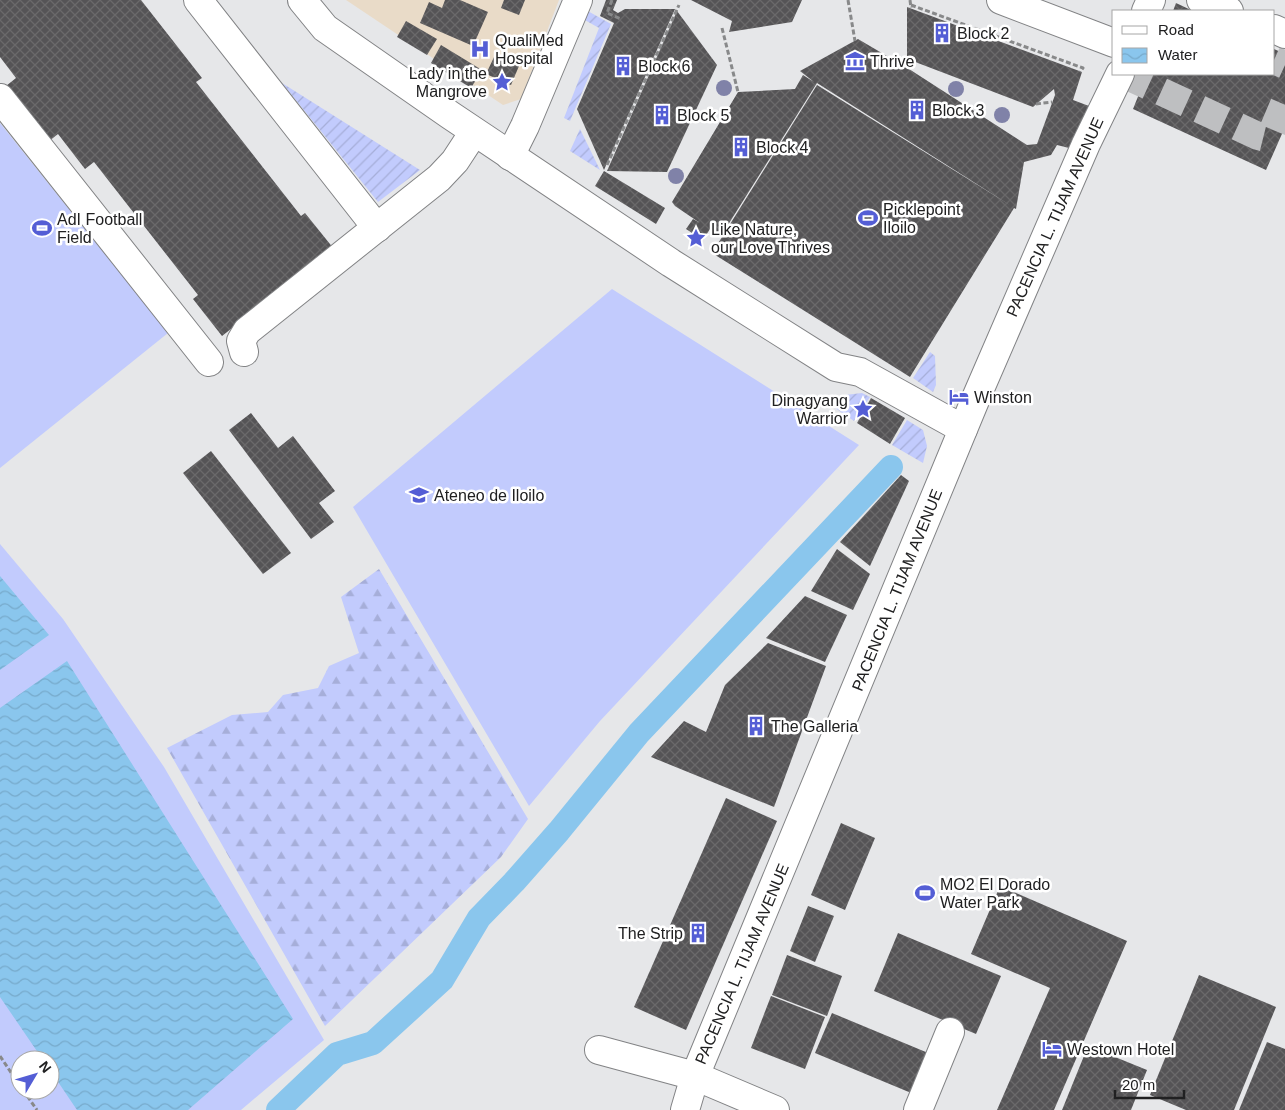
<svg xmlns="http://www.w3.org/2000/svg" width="1285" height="1110" viewBox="0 0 1285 1110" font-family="Arial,sans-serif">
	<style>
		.medical { fill: #e9dbc8 }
		.grass { fill: #c2cbfd; fill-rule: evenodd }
		.forest { fill: url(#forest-firs) }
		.garden { fill: url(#garden-furrows) }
		.water { fill: url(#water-waves) }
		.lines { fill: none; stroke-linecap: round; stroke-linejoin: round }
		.canal { stroke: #8ac6ed; stroke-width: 24 }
		.building { fill: url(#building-cross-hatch) }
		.minor-tunnel { stroke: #bebfc1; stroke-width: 28; stroke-dasharray: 28 14; stroke-linecap: butt }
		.minor-casing { stroke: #828385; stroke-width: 30 }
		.path { stroke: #88898a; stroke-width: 3; stroke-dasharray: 5 2.5; stroke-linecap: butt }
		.minor { stroke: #fff; stroke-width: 28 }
		.tree { fill: #8082a8 }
		.labels { text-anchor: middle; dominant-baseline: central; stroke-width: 5; stroke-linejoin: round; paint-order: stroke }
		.poi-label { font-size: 16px; fill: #202021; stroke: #fff; text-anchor: start }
		.street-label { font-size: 16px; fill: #202021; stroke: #fff }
	</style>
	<defs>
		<pattern id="forest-firs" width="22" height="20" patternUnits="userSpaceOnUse" patternTransform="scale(1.25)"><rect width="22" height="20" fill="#c2cbfd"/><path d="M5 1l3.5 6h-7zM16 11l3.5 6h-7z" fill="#a6aed9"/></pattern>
		<pattern id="garden-furrows" width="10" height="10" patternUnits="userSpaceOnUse" patternTransform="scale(1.25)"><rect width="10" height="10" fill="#c2cbfd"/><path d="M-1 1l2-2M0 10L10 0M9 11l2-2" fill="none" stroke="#a6aed9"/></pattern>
		<pattern id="water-waves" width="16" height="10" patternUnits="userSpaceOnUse" patternTransform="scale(1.25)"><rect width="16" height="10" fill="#8ac6ed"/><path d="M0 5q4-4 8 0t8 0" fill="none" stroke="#77aacb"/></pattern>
		<pattern id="building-cross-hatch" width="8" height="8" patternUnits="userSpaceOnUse" patternTransform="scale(1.25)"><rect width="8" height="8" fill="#555456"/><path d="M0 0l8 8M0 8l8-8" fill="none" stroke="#6a696a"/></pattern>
	</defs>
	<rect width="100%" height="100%" fill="#e6e7e9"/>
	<!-- medical -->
	<path class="medical" d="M346 0H559L521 99 503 105Z"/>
	<!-- grass -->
	<g class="grass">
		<path d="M0 123 168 333 0 468Z"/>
		<path d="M612 289 859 445 600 721 529 806 353 507Z"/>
		<path d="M0 544 63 619 164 767 324 1040 241 1110H0ZM20 1060H50V1090H20Z"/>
	</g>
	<!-- forest -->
	<path class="forest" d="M379 569 528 819 501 857 325 1026 167 748 232 715 268 712 283 695 318 688 329 666 359 653 341 597Z"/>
	<!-- garden -->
	<g class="garden">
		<path d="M586 10 611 24 570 121 564 118 599 28 583 19Z"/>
		<path d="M282 83 420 170 378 202Z"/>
		<path d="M580 129 600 170 570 151Z"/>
		<path d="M930 352 935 356 936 385 933 392 913 378Z"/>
		<path d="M862 393 870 397 854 421 828 403 845 395Z"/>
		<path d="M907 420 923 430 927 446 923 463 892 445Z"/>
	</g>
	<!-- water -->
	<g class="water">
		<path d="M0 576 49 635 0 670Z"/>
		<path d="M67 661 293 1019 188 1110H77L50 1070V1060H43L0 997V708Z"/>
	</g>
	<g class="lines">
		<!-- canal -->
		<path class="canal" d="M278 1110 337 1054 373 1043 442 980 479 918 514 882 559 831 639 733 891 467"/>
	</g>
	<!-- building -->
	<g class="building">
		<path d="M0 0H141L202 78 196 82 301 216 305 213 334 249 222 336 193 299 198 295 94 162 85 169 58 134 44 145 1 90 16 78 0 57Z"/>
		<path d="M445 0H460L488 12 473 46 420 23 429 2 442 8Z"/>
		<path d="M504 0H525L519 15 501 8Z"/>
		<path d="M606 0H617L613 10 618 13 625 9H675L604 170 577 109 614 23 600 16Z"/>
		<path d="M691 0H802L792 22 729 32 732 21Z"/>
		<path d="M1176 3 1193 11H1173Z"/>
		<path d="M907 7 1082 72 1073 100 1089 106 1073 149 1057 145 1051 155 1024 162 1016 209 1014 208 910 377 712 253 817 85 1013 207 817 83 721 236 710 229 703 240 686 229 693 219 700 223 675 206 672 202 738 92 795 89 803 75 814 82 800 71 858 39 909 69 1027 145 1037 144 1055 95 1054 89 1033 107 910 60 907 57Z"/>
		<path d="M677 11 717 65 667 172 607 171Z"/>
		<path d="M406 21 437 39 427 55 397 37Z"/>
		<path d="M441 45 482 70 471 88 431 63Z"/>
		<path d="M1274 49 1285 54V127L1266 170 1133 109 1147 74H1274Z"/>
		<path d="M495 55 519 66 511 85 486 74Z"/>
		<path d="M604 171 665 208 656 224 595 186Z"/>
		<path d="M871 398 905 418 890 444 857 423Z"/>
		<path d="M251 413 278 448 293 436 335 491 319 503 334 522 311 539 229 430Z"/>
		<path d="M211 451 291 553 263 574 183 473Z"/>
		<path d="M901 475 909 481 870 566 840 542Z"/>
		<path d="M837 549 870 574 853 610 811 591Z"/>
		<path d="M805 596 847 615 825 662 766 638Z"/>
		<path d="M768 643 826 666 774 807 651 757 684 721 706 732 725 685Z"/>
		<path d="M726 798 777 821 686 1030 634 1007Z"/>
		<path d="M841 823 875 838 845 910 811 895Z"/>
		<path d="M1000 886 1127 941 1054 1110H997L1050 988 971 954Z"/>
		<path d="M808 906 834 916 815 962 790 951Z"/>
		<path d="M898 933 1001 976 976 1034 874 991Z"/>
		<path d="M787 955 842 976 827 1016 772 995Z"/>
		<path d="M1199 975 1276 1007 1234 1110H1186L1150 1095Z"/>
		<path d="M771 996 825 1017 805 1069 751 1048Z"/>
		<path d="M832 1013 933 1055 916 1095 815 1053Z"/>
		<path d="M1267 1042 1285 1049V1110H1239Z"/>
		<path d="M1088 1046 1147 1070 1131 1110H1062Z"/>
	</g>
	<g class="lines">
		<!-- minor-tunnel -->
		<g class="minor-tunnel">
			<path d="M1274 60 1285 65"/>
			<path d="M1123 74 1258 136 1266 138 1271 135 1285 102"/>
		</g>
		<defs>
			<g id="minor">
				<path d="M198 0 377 228"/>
				<path d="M302 0 325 28 450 115 671 263 836 367 860 372 963 429"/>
				<path d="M1001 0 1114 43"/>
				<path d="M1201 0 1229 11"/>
				<path d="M1146 11 1151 0"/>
				<path d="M1274 29 1285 34"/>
				<path d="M0 98 209 362"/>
				<path d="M510 156 525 126 578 0"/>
				<path d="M244 352 241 341 247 331 439 178 455 161 474 132"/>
				<path d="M599 1050 695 1076 775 1110"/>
				<path d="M685 1110 695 1076 976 398 1086 144 1120 74"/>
				<path d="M918 1110 950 1032"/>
			</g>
		</defs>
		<!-- minor casing -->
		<use href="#minor" class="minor-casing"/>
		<!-- path -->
		<g class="path">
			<path d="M612 0 607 13 621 19"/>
			<path d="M848 0 855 41"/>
			<path d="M910 0 911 8"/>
			<path d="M911 5 1083 68 1080 72"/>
			<path d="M722 28 738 92"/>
			<path d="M909 69 910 60"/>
			<path d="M1036 104 1052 102"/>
			<path d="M607 165 679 5"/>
			<path d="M0 1056 20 1086"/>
			<path d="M23 1090 37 1110"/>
		</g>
		<!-- minor -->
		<use href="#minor" class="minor"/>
	</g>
	<!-- trees -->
	<g class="tree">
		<circle cx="724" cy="88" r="8"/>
		<circle cx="956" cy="89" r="8"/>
		<circle cx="1002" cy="115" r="8"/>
		<circle cx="676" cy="176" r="8"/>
	</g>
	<!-- icons -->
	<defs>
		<symbol id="building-bare" viewBox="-9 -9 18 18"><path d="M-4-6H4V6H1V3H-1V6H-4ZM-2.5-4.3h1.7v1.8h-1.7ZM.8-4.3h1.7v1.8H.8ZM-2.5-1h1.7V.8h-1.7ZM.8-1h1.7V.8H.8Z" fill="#545ed5" stroke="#fff" stroke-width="2.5" paint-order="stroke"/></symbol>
		<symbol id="hospital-bare" viewBox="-9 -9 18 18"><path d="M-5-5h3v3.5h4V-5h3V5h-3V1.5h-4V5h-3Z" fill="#545ed5" stroke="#fff" stroke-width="2.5" paint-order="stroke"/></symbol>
		<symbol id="museum-bare" viewBox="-9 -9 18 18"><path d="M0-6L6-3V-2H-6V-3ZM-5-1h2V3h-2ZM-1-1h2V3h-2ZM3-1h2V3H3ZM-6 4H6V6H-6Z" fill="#545ed5" stroke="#fff" stroke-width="2.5" paint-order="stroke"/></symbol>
		<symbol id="sight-bare" viewBox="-9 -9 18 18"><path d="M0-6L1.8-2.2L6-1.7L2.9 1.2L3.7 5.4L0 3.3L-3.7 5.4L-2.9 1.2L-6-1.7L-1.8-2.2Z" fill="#545ed5" stroke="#fff" stroke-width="2.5" paint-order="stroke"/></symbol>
		<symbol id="stadium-bare" viewBox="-9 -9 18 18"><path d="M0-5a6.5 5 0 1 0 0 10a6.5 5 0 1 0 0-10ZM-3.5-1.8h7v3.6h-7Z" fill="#545ed5" stroke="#fff" stroke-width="2.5" paint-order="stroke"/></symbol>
		<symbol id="hotel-bare" viewBox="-9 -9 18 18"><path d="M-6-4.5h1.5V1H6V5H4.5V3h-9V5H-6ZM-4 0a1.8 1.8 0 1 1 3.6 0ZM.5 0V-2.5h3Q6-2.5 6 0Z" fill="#545ed5" stroke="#fff" stroke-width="2.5" paint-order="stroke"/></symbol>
		<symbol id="school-bare" viewBox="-9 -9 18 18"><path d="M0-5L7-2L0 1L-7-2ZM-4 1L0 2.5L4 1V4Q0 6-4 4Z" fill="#545ed5" stroke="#fff" stroke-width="2.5" paint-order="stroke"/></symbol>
	</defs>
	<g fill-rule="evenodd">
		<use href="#building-bare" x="928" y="19" width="28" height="28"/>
		<use href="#hospital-bare" x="466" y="35" width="28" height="28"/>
		<use href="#museum-bare" x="841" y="47" width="28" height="28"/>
		<use href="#building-bare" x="609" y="52" width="28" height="28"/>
		<use href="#sight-bare" x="488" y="68" width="28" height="28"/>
		<use href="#building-bare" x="903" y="96" width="28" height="28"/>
		<use href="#building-bare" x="648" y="101" width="28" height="28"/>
		<use href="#building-bare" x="727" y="133" width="28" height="28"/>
		<use href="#stadium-bare" x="854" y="204" width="28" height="28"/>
		<use href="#stadium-bare" x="28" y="214" width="28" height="28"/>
		<use href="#sight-bare" x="682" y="224" width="28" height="28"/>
		<use href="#hotel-bare" x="945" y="383" width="28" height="28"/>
		<use href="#sight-bare" x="849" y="395" width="28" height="28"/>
		<use href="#school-bare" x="405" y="481" width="28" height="28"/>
		<use href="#building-bare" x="742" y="712" width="28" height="28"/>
		<use href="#stadium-bare" x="911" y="879" width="28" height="28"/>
		<use href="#building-bare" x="684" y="919" width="28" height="28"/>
		<use href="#hotel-bare" x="1038" y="1035" width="28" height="28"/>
	</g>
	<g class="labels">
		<!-- poi labels -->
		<g class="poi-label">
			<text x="957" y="33">Block 2</text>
			<text x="495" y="40">QualiMed<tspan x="495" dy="18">Hospital</tspan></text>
			<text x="870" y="61">Thrive</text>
			<text x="638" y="66">Block 6</text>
			<text x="487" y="73" text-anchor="end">Lady in the<tspan x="487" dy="18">Mangrove</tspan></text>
			<text x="932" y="110">Block 3</text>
			<text x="677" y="115">Block 5</text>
			<text x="756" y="147">Block 4</text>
			<text x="883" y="209">Picklepoint<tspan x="883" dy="18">Iloilo</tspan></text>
			<text x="57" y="219">AdI Football<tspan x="57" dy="18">Field</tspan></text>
			<text x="711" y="229">Like Nature,<tspan x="711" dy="18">our Love Thrives</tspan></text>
			<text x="974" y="397">Winston</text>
			<text x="848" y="400" text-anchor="end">Dinagyang<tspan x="848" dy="18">Warrior</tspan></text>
			<text x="434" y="495">Ateneo de Iloilo</text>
			<text x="771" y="726">The Galleria</text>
			<text x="940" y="884">MO2 El Dorado<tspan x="940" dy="18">Water Park</tspan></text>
			<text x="683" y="933" text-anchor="end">The Strip</text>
			<text x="1067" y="1049">Westown Hotel</text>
		</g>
		<!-- street labels -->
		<g class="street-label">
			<text transform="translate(1055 217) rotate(-66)">PACENCIA L. TIJAM AVENUE</text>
			<text transform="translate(897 590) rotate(-68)">PACENCIA L. TIJAM AVENUE</text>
			<text transform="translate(742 964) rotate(-67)">PACENCIA L. TIJAM AVENUE</text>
		</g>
	</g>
	<!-- legend -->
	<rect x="1112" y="10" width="162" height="65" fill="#ffffff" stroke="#a6a6a6"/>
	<rect x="1122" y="26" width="25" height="8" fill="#ffffff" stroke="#a6a6a6"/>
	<text x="1158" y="35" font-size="15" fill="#202021">Road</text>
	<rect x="1122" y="48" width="25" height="15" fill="url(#water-waves)" stroke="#a6a6a6"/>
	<text x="1158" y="60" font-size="15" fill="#202021">Water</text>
	<!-- north arrow -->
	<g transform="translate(35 1075) rotate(52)"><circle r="24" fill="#ffffff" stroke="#a6a6a6"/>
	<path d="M0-4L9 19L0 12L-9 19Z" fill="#545ed5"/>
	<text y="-8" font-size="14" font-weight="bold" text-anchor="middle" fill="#202021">N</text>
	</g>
	<!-- scale -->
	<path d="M1115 1090v8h69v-8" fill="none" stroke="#202021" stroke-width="2.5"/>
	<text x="1122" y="1090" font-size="15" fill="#202021" stroke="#ffffff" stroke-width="4" paint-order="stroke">20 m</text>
</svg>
